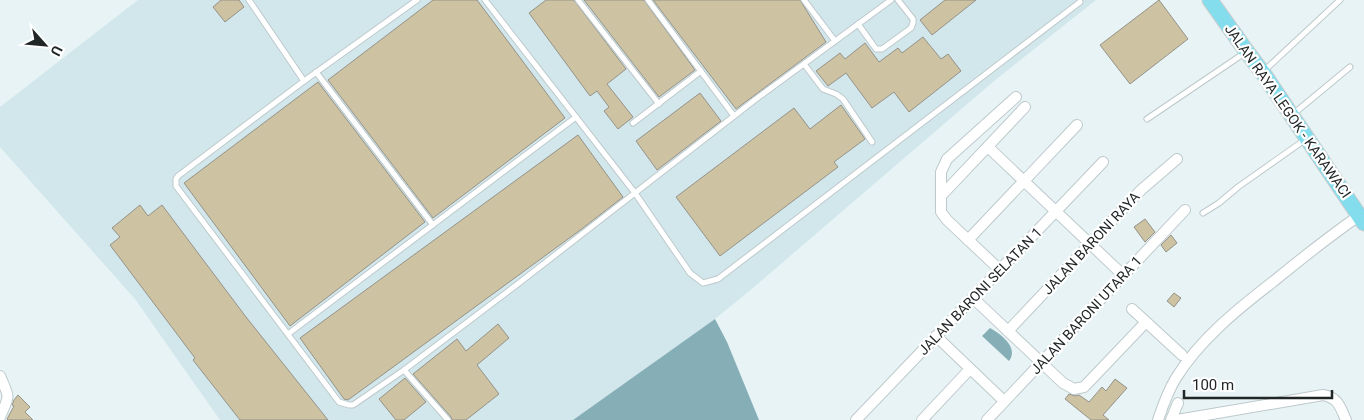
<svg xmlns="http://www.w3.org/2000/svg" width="1364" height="420" viewBox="0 0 1364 420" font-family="Roboto,sans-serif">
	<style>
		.built { fill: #d2e7eb }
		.water { fill: #86aeb7 }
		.building { fill: #cdc2a1; stroke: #959289 }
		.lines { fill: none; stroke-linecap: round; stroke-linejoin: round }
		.service-casing { stroke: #bec9cc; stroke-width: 7 }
		.minor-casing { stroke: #bec9cc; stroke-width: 12 }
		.primary-casing { stroke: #cecfcf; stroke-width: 17 }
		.service { stroke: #fff; stroke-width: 5 }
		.minor { stroke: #fff; stroke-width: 10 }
		.primary { stroke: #84dded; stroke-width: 15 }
		.labels { text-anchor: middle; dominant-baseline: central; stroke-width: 4.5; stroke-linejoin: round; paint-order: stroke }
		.street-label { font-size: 14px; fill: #212627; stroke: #fff }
	</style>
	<rect width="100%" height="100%" fill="#e7f3f5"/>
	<!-- built -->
	<path class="built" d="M138 0H1096L994 81 754 287 715 319 573 420H220L135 299 0 147V107Z"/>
	<!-- water -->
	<g class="water">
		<path d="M715 319 727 342 759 420H573Z"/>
		<path d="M990 328C1001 334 1019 348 1009 361L982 336Z"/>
	</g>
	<!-- building -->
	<g class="building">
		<path d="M221 0H239L244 7 225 22 213 7Z"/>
		<path d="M433 0H477L565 118 433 218 328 80Z"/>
		<path d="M546 0H574L626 69 607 84 633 117 618 129 604 111 609 107 597 91 590 96 529 13Z"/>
		<path d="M584 0H644L695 70 659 97Z"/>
		<path d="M653 0H800L826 42 736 109Z"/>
		<path d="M945 0H976L932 35 920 20Z"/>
		<path d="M1159 0 1188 39 1130 84 1100 45Z"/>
		<path d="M923 37 941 59 948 54 961 71 909 112 894 92 872 108 846 73 828 86 816 71 840 53 845 59 865 43 879 62 898 48 902 53Z"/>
		<path d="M318 82 425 222 290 326 184 183Z"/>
		<path d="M700 93 721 121 657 170 636 141Z"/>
		<path d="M841 105 865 139 834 162 838 167 720 256 676 197 794 108 810 129Z"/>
		<path d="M578 135 623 197 583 228 348 400 344 399 300 338Z"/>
		<path d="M140 205 148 216 162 205 246 317 328 420H240L193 360 195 358 110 245 120 237 112 228Z"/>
		<path d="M1145 219 1155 232 1145 242 1134 227Z"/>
		<path d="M1171 235 1177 243 1166 252 1161 245Z"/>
		<path d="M1174 293 1181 298 1174 307 1167 301Z"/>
		<path d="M498 324 509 338 477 365 499 394 466 420H452L451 417 413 374 457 339 466 351Z"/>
		<path d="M405 378 426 402 404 420H396L379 399Z"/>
		<path d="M1115 379 1127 388 1103 415 1109 420H1091L1065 399 1069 394 1075 396 1079 395 1089 402 1102 387 1106 391Z"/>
		<path d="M18 395 30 407 25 412 33 420H8L7 419 14 406 12 405 14 400Z"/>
	</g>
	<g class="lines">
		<defs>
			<g id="service">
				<path d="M249 0 304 81 178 176 176 179V186L339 402 349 405H353L404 370 519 283 756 99 891 0"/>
				<path d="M485 0 635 193 690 273 703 283 718 279 1080 2"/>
				<path d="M578 0 659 104"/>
				<path d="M648 0 734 116"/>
				<path d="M804 0 835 41"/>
				<path d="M858 24 876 49H882L911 28 913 23V19L898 0"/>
				<path d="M804 64 823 89 836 94 843 99 872 142"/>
				<path d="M1265 70 1340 0"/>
				<path d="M316 72 433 225"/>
				<path d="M304 81 417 0"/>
				<path d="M1292 115 1350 67"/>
				<path d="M1147 119 1246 52"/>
				<path d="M633 123 701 71"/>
				<path d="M1203 213 1219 203 1238 187 1306 139"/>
				<path d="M288 334 576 117"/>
				<path d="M404 370 448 420"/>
			</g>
			<g id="minor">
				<path d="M988 147 1123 275"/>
				<path d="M941 196 1025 107"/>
				<path d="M968 240 1077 125"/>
				<path d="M1000 270 947 220 941 212V172L947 159 1016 97"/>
				<path d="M973 298 1063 383 1074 389 1084 387 1146 322"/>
				<path d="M1132 309 1182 355"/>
				<path d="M1008 331 1141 190 1177 159"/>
				<path d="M936 336 1004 401"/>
				<path d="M0 376C10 399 10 394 0 417"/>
				<path d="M856 420 1103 162"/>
				<path d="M922 420 970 369"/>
				<path d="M987 420 1185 210"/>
				<path d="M1158 420C1163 405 1168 391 1176 378 1200 339 1239 308 1274 281 1302 258 1330 236 1360 215"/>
				<path d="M1171 420 1178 403"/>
				<path d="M1177 420 1323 395C1339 398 1340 407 1346 420"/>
			</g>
			<path id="primary" d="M1210 0 1247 52 1263 73 1364 223"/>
		</defs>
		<!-- service casing -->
		<use href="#service" class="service-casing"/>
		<!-- minor casing -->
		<use href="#minor" class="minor-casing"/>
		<!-- primary casing -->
		<use href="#primary" class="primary-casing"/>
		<!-- service -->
		<use href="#service" class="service"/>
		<!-- minor -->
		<use href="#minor" class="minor"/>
		<!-- primary -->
		<use href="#primary" class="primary"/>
	</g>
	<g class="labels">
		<!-- street labels -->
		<g class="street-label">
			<text transform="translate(1288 111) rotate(55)">JALAN RAYA LEGOK - KARAWACI</text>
			<text transform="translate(1091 243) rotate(-47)">JALAN BARONI RAYA</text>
			<text transform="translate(980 291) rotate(-46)">JALAN BARONI SELATAN 1</text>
			<text transform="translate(1086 315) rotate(-47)">JALAN BARONI UTARA 1</text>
		</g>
	</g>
	<!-- north arrow -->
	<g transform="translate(45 45) rotate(117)" stroke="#ffffff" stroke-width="4" paint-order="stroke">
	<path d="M0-4L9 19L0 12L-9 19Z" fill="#212627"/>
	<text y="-8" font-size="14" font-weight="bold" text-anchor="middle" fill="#212627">U</text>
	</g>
	<!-- scale -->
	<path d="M1184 390v8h148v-8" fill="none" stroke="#212627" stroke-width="2.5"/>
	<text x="1192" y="390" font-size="15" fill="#212627" stroke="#ffffff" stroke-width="4" paint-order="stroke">100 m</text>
</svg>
